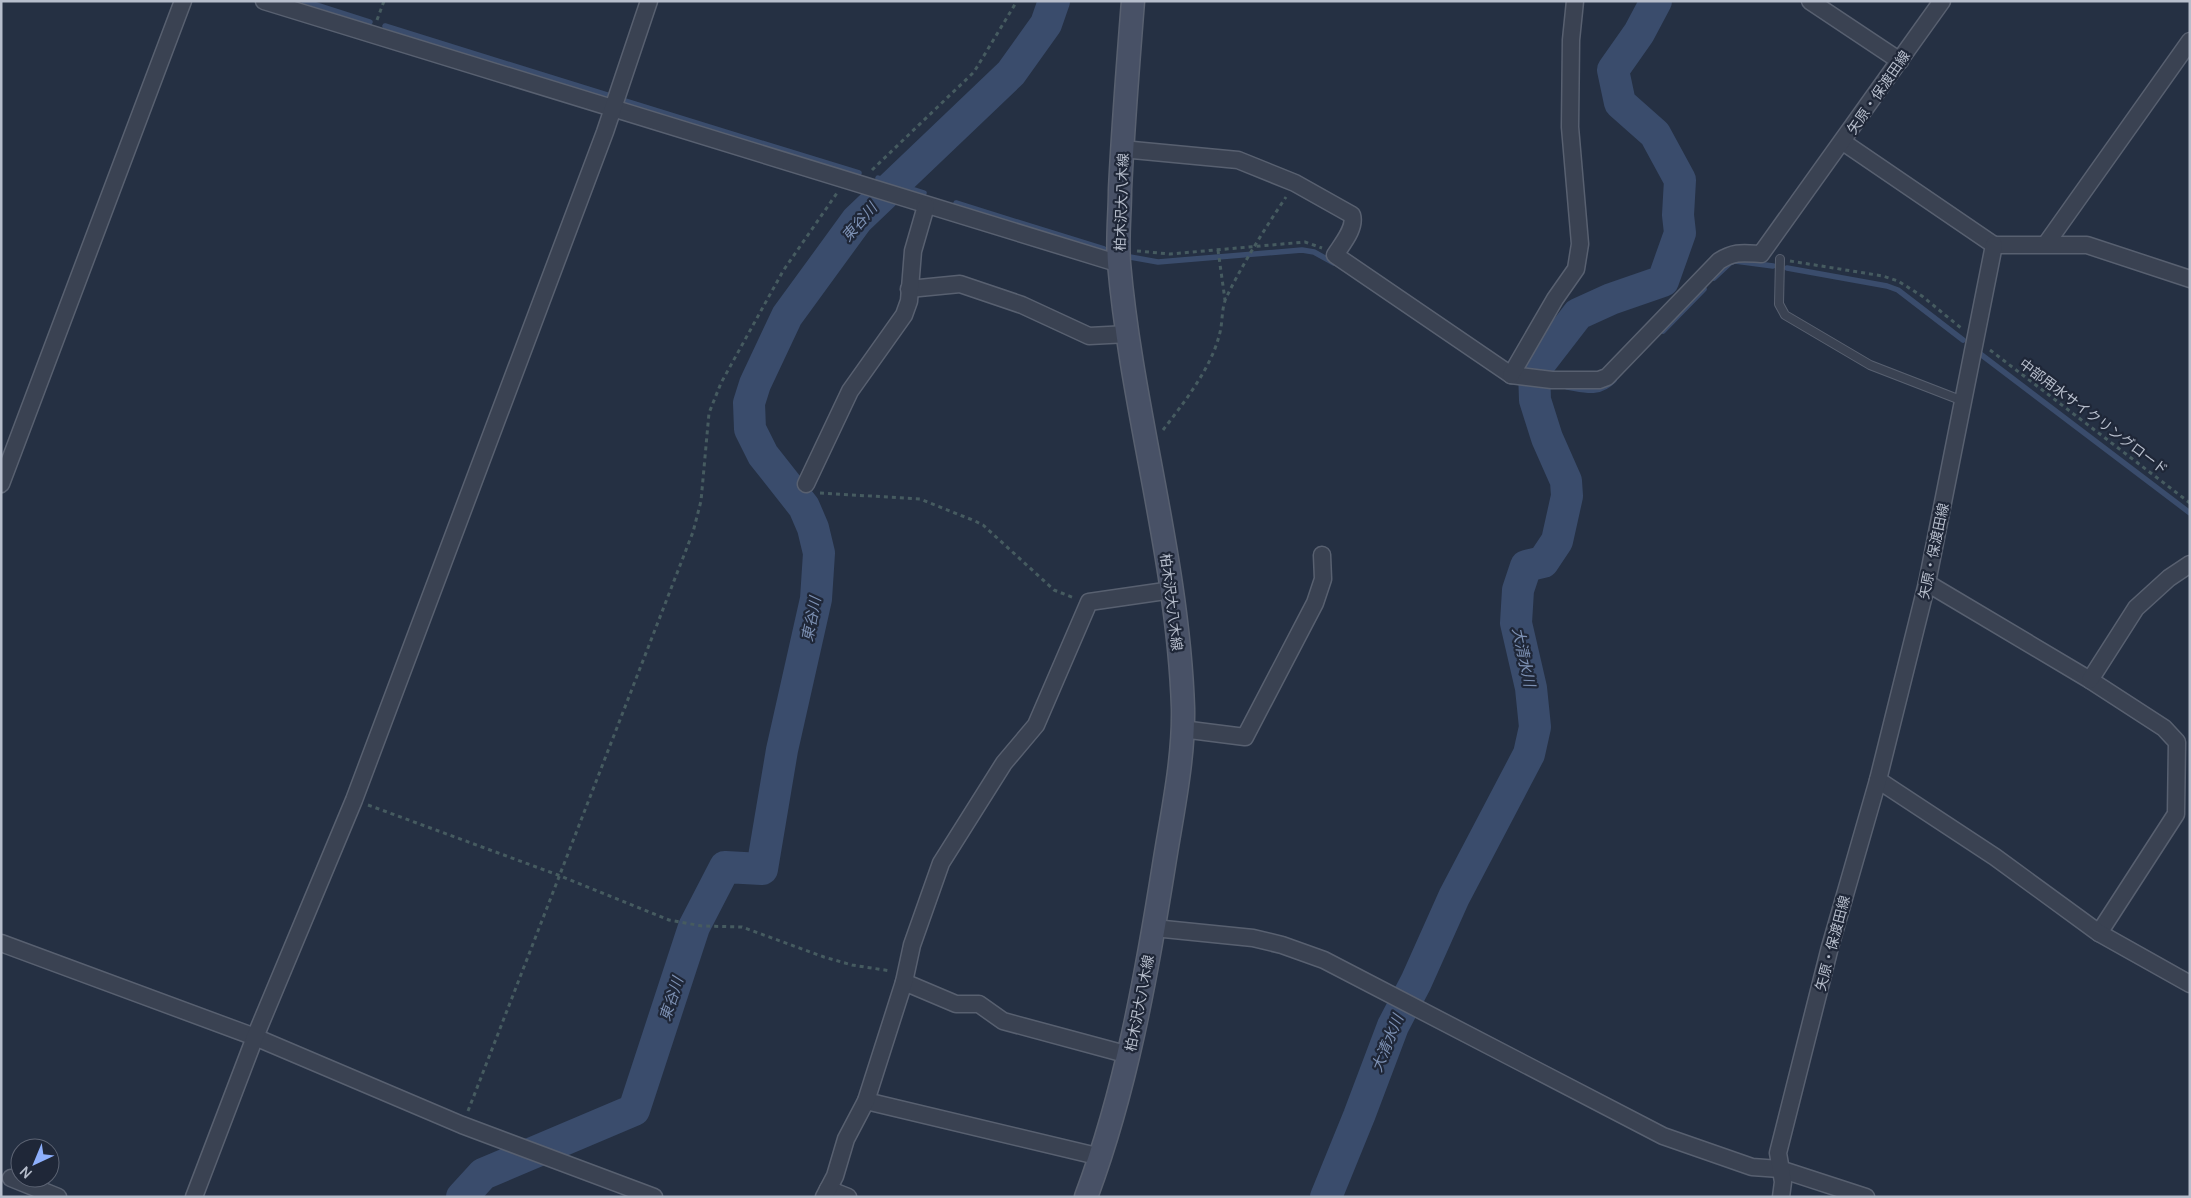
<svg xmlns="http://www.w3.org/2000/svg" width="2191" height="1198" viewBox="0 0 2191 1198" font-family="Manrope,'Noto Sans JP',sans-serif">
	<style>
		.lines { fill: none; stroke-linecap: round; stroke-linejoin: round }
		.stream { stroke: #3a4c6c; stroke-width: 5.5 }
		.river { stroke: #3a4c6c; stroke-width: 32 }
		.lane-casing { stroke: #586070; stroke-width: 10 }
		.street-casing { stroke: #586070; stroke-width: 19 }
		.secondary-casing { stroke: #586070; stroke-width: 25 }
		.path { stroke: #465b60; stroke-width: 3; stroke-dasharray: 4 4; stroke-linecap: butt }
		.lane { stroke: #3a4252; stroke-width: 8 }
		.street { stroke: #3a4252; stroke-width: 16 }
		.secondary { stroke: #485166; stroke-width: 22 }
		.labels { text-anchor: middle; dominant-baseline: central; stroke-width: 4.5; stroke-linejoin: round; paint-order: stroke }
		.street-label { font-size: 14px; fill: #b7becc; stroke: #1f2738 }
		.water-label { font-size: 15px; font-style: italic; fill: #7d91b4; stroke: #1f2738 }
	</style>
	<rect width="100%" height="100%" fill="#253043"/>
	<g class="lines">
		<!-- stream -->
		<g class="stream">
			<path d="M304 1 370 22"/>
			<path d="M385 26 607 95"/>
			<path d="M625 101 859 173"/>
			<path d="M878 178 924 193"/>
			<path d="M956 203 1104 249"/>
			<path d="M1130 257 1158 262 1302 250 1314 252 1334 263"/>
			<path d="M1787 268 1887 286 1898 290 1963 340"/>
			<path d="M1714 278 1730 263 1735 261 1773 266"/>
			<path d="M1663 331 1704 289"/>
			<path d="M1979 353 2190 513"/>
			<path d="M1567 387C1586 390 1599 395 1614 380"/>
		</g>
		<!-- river -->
		<g class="river">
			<path d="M462 1197 483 1174 634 1110 694 927 725 867 762 869 782 750 816 599 819 553 813 528 804 507 763 455 750 429 749 403 755 384 787 316 857 220 1011 73 1046 24 1054 1"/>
			<path d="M1326 1197 1359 1116 1393 1026 1416 982 1454 897 1529 754 1535 727 1531 688 1516 623 1518 590 1526 566 1543 562 1557 541 1567 496 1566 481 1547 438 1535 400 1534 371 1578 314 1611 299 1663 281 1680 233 1678 215 1680 180 1655 134 1620 103 1613 70 1639 33 1656 1"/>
		</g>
		<defs>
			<path id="lane" d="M1780 259 1779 304 1785 315 1870 365 1963 401"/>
			<g id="street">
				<path d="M264 1 1120 264"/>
				<path d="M1810 1 1900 61"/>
				<path d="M1843 142 1994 245"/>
				<path d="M1122 149 1238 160 1295 183 1352 215C1356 228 1342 244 1335 255L1511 375 1552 380H1599L1607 377 1719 261C1735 251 1743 253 1761 254L1942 1"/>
				<path d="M2046 244 2190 41"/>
				<path d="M1994 245H2087L2190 279"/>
				<path d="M909 289 960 284 1022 305 1089 336 1128 334"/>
				<path d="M1511 375 1555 299 1576 269 1580 244 1570 127 1571 40 1575 1"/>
				<path d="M1 484 183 1"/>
				<path d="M806 484 850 391 904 315 909 301 913 251 926 206"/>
				<path d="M1927 583 2090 680 2164 728 2177 742 2176 814 2099 933"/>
				<path d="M2090 680 2136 608 2169 578 2190 564"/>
				<path d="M1182 729 1245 737 1315 603 1323 579 1322 555"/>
				<path d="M1878 780 1995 857 2099 933 2190 984"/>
				<path d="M1154 928 1253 938 1282 945 1324 960 1663 1136 1752 1167 1780 1169 1866 1197"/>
				<path d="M1 943 255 1037 462 1125 654 1197"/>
				<path d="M904 982 956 1004H979L1003 1021 1129 1055"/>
				<path d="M866 1101 1101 1157"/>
				<path d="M11 1178 58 1197"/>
				<path d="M828 1189 848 1197"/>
				<path d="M194 1197 255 1037 354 800 605 132 649 1"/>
				<path d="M824 1197 835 1176 846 1139 866 1101 904 982 912 945 941 863 1004 763 1036 725 1089 602 1172 590"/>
				<path d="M1781 1197 1783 1182 1778 1153 1830 947 1878 780 1927 583 1994 245"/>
			</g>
			<path id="secondary" d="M1086 1197C1126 1090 1146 978 1164 865 1172 814 1184 760 1183 708 1178 558 1132 412 1119 263 1117 238 1120 214 1120 190 1123 127 1128 64 1133 1"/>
		</defs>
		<!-- lane casing -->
		<use href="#lane" class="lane-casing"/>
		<!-- street casing -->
		<use href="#street" class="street-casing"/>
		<!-- secondary casing -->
		<use href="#secondary" class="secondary-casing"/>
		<!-- path -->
		<g class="path">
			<path d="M377 20 384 1"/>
			<path d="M872 170 974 72 1017 1"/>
			<path d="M1218 250 1225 300"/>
			<path d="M1137 251 1170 254 1305 242 1322 248"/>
			<path d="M1790 261 1883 276 1898 281 1922 296 1961 328"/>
			<path d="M1990 350 2190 503"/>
			<path d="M1163 430C1183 404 1211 368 1219 336 1223 324 1221 310 1226 298 1243 263 1264 230 1286 197"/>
			<path d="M820 493 920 499 975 521 983 525 1054 590 1074 598"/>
			<path d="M368 805 558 875 669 920 702 926 742 927 824 957 852 965 891 971"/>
			<path d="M468 1111 693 532 701 501 709 413 721 383 783 271 837 193"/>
		</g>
		<!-- lane -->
		<use href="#lane" class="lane"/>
		<!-- street -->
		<use href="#street" class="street"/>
		<!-- secondary -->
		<use href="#secondary" class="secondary"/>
	</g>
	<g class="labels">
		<!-- street labels -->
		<g class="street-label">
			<text transform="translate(1878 92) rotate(-55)">矢原・保渡田線</text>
			<text transform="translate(1121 202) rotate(-88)">柏木沢大八木線</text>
			<text transform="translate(2094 416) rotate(37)">中部用水サイクリングロード</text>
			<text transform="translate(1933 551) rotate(-78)">矢原・保渡田線</text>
			<text transform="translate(1172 602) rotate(83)">柏木沢大八木線</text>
			<text transform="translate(1832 943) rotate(-75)">矢原・保渡田線</text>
			<text transform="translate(1139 1003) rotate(-79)">柏木沢大八木線</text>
		</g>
		<!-- water labels -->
		<g class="water-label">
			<text transform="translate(859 222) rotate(-49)">東谷川</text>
			<text transform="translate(811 619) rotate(-79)">東谷川</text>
			<text transform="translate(1524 657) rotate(78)">大清水川</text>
			<text transform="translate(671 999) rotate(-72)">東谷川</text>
			<text transform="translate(1387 1043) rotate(-68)">大清水川</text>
		</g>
	</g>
	<!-- border -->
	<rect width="2191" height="1198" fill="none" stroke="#b7becc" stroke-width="5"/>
	<!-- north arrow -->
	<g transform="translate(35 1163) rotate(224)"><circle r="24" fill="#1f2738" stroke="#5c6373"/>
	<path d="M0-4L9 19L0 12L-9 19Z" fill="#8daffc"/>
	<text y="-8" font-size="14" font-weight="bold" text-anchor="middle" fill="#b7becc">N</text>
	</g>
</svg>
